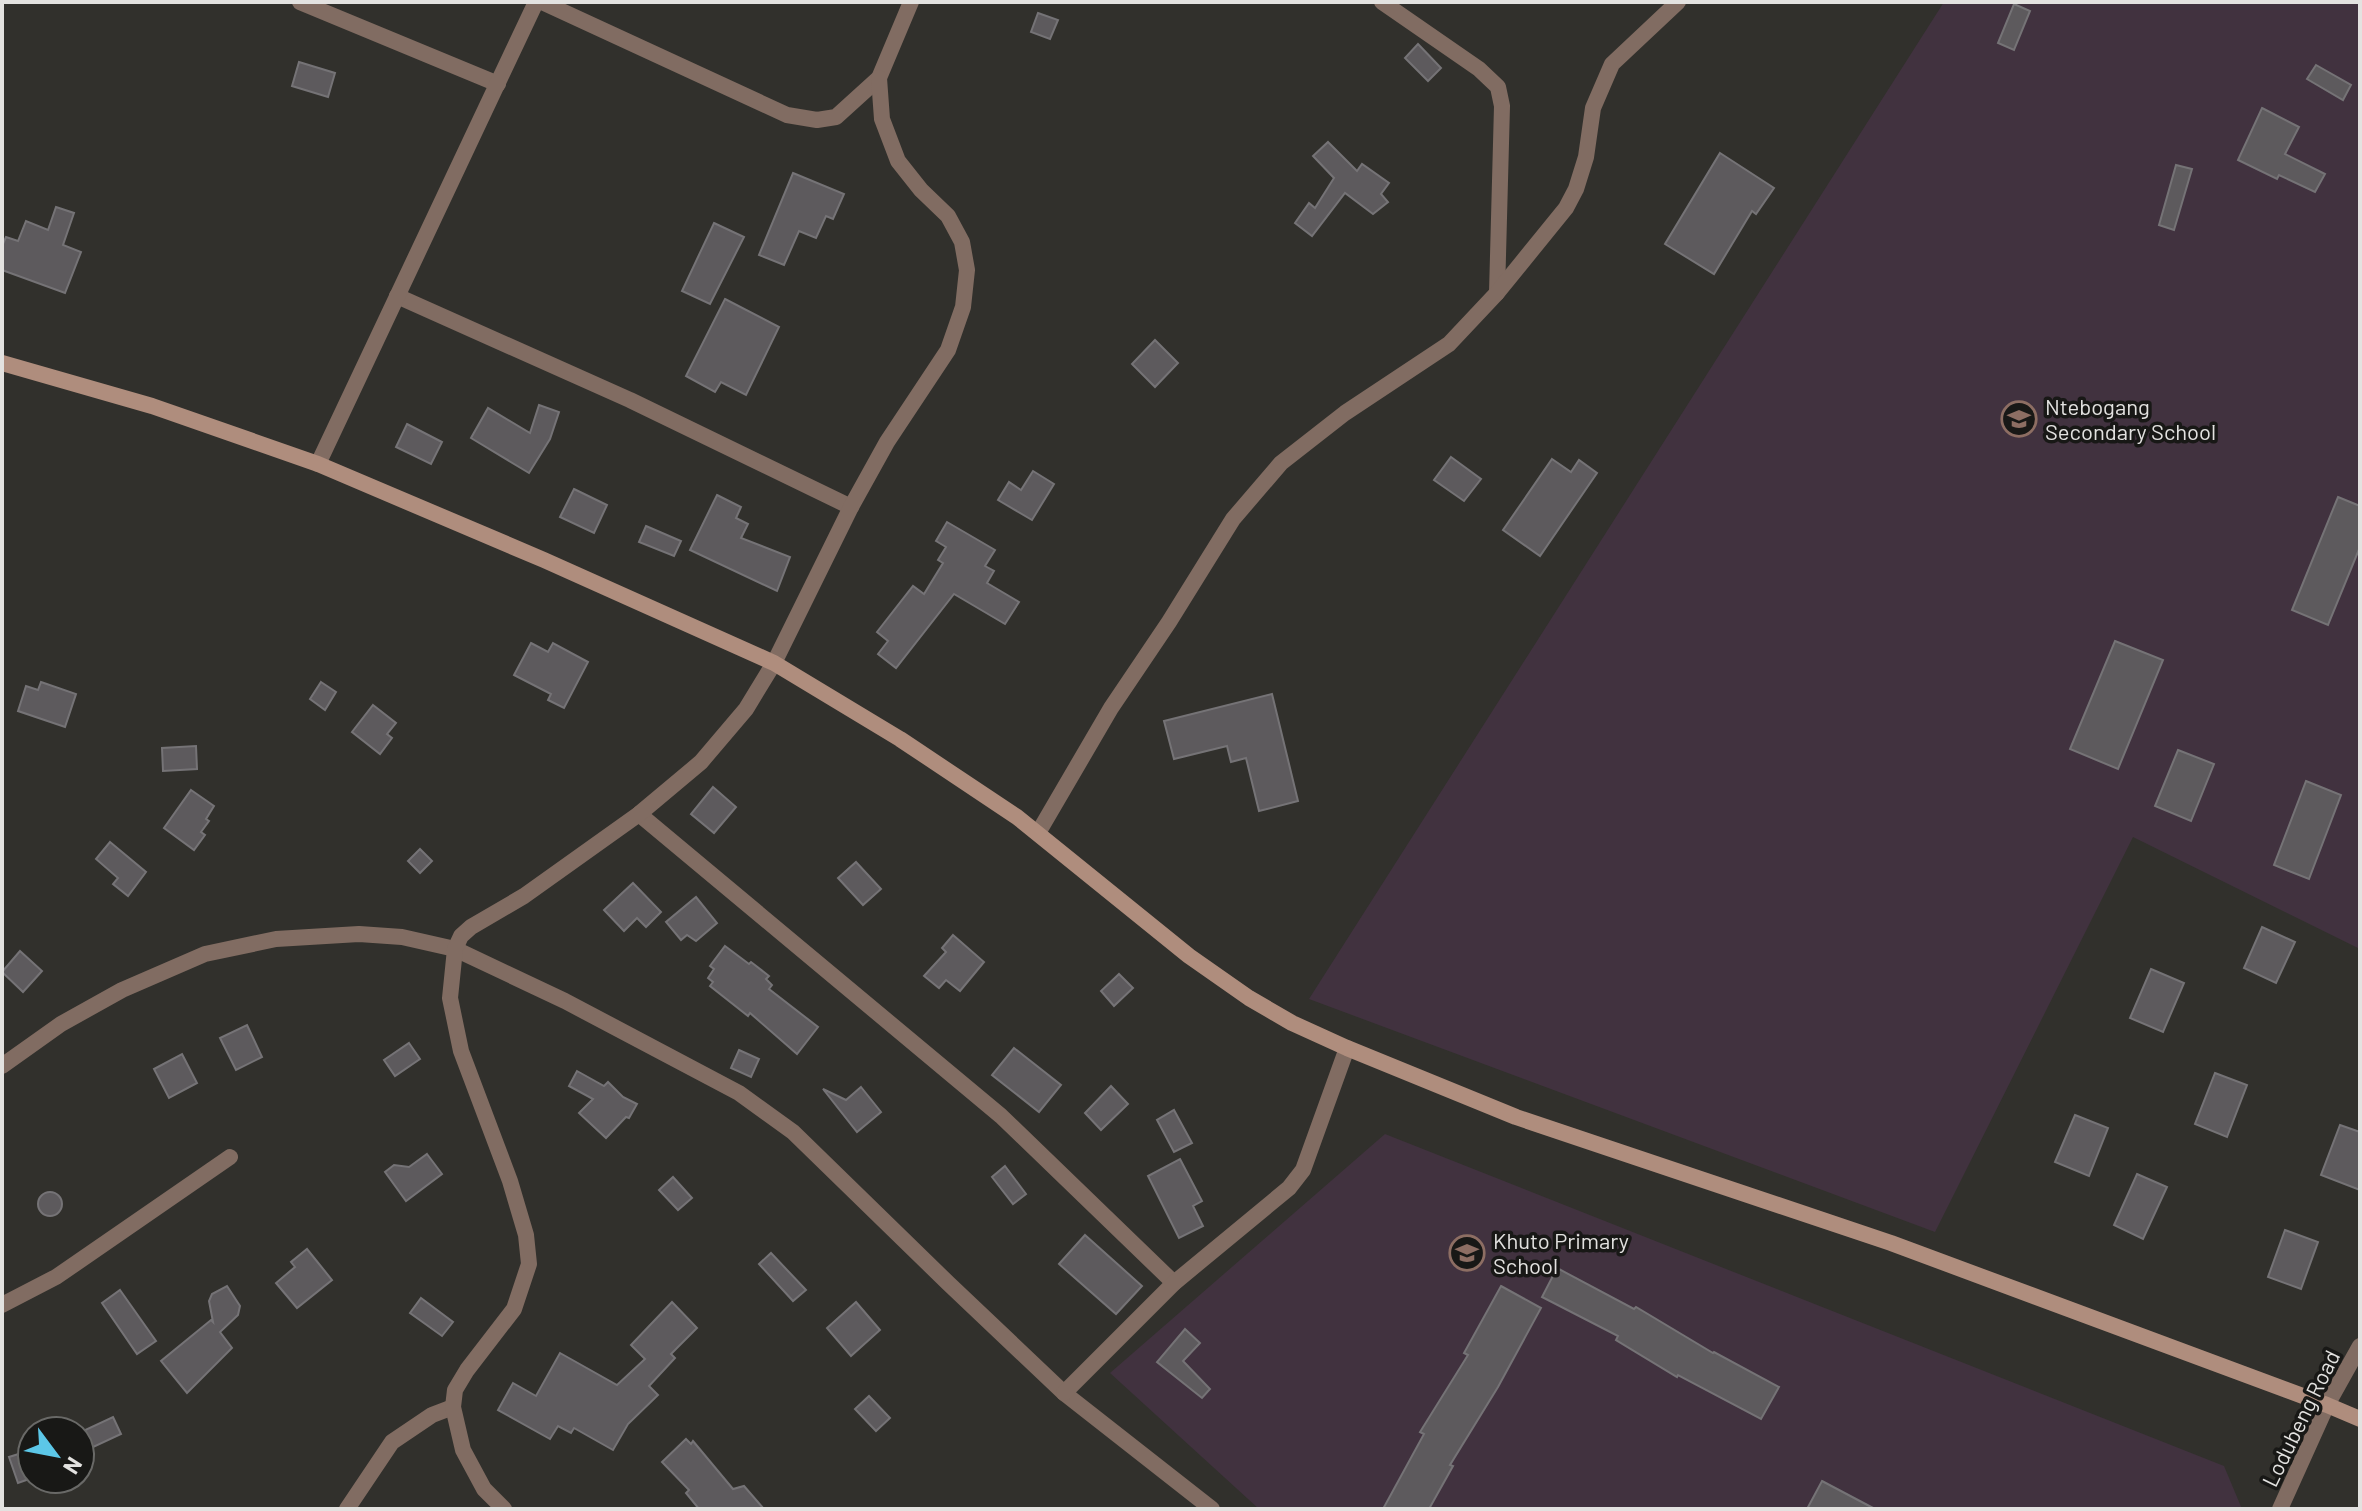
<svg xmlns="http://www.w3.org/2000/svg" width="2362" height="1511" viewBox="0 0 2362 1511" font-family="Barlow,sans-serif">
	<style>
		.education { fill: #41323f }
		.building { fill: #5d5a5d; stroke: #757376; stroke-width: 2 }
		.lines { fill: none; stroke-linecap: round; stroke-linejoin: round }
		.street { stroke: #816c62; stroke-width: 16 }
		.secondary { stroke: #af8d7d; stroke-width: 16 }
		.labels { text-anchor: middle; dominant-baseline: central; stroke-width: 7; stroke-linejoin: round; paint-order: stroke }
		.poi-label { font-size: 22px; fill: #e3e2e0; stroke: #181816; text-anchor: start }
		.street-label { font-size: 22px; fill: #e3e2e0; stroke: #181816 }
	</style>
	<rect width="100%" height="100%" fill="#31302c"/>
	<!-- education -->
	<g class="education">
		<path d="M1944 2H2360V949L2133 837 1935 1232 1309 999Z"/>
		<path d="M1385 1134 2224 1466 2242 1509H1259L1110 1373Z"/>
	</g>
	<!-- building -->
	<g class="building">
		<path d="M2014 4 2030 11 2014 50 1998 43Z"/>
		<path d="M1038 13 1058 20 1050 39 1031 32Z"/>
		<path d="M1418 44 1441 68 1428 81 1405 58Z"/>
		<path d="M299 62 335 73 328 97 292 86Z"/>
		<path d="M2316 65 2351 85 2343 100 2307 79Z"/>
		<path d="M2262 108 2299 127 2285 154 2325 174 2315 192 2279 175 2277 179 2238 160Z"/>
		<path d="M1328 142 1357 171 1362 164 1389 183 1381 194 1388 202 1373 214 1345 193 1312 236 1295 223 1309 203 1315 208 1334 178 1313 156Z"/>
		<path d="M1720 153 1774 188 1756 214 1752 211 1714 274 1665 244Z"/>
		<path d="M2176 165 2192 169 2174 230 2159 225Z"/>
		<path d="M793 173 844 194 833 219 826 216 816 238 799 231 784 265 759 255Z"/>
		<path d="M56 207 74 213 63 245 81 252 65 293 2 270V246L6 237 18 241 26 221 48 230Z"/>
		<path d="M714 223 744 237 710 304 682 291Z"/>
		<path d="M725 299 779 327 746 395 721 382 715 392 686 376Z"/>
		<path d="M1155 340 1178 363 1155 387 1132 364Z"/>
		<path d="M539 405 559 412 550 439 529 473 471 438 488 408 530 433Z"/>
		<path d="M407 424 442 442 431 464 396 447Z"/>
		<path d="M1451 457 1481 479 1464 501 1434 480Z"/>
		<path d="M1552 459 1571 472 1579 460 1597 473 1540 556 1503 530Z"/>
		<path d="M1033 471 1054 484 1032 520 998 500 1009 482 1021 490Z"/>
		<path d="M574 489 607 505 594 533 560 517Z"/>
		<path d="M717 495 741 507 736 518 748 524 741 538 790 557 777 591 690 550Z"/>
		<path d="M2338 497 2360 506V547L2328 625 2292 610Z"/>
		<path d="M947 522 995 550 985 566 994 571 987 583 1019 602 1005 624 954 594 896 668 878 654 888 641 877 632 913 586 924 594 943 563 938 560 946 547 936 541Z"/>
		<path d="M646 526 681 541 674 556 639 542Z"/>
		<path d="M2115 641 2163 660 2118 769 2070 749Z"/>
		<path d="M531 643 548 652 553 643 588 662 564 708 548 700 551 694 514 675Z"/>
		<path d="M41 682 76 694 65 727 18 711 26 686 38 690Z"/>
		<path d="M321 682 336 692 325 710 310 699Z"/>
		<path d="M1272 694 1298 801 1259 811 1246 758 1231 762 1227 746 1174 759 1164 721Z"/>
		<path d="M373 705 396 723 387 734 392 738 380 754 352 732Z"/>
		<path d="M196 746 197 769 163 771 162 748Z"/>
		<path d="M2178 750 2214 764 2191 821 2155 806Z"/>
		<path d="M2306 781 2341 795 2309 879 2274 865Z"/>
		<path d="M713 787 736 807 714 833 691 814Z"/>
		<path d="M191 790 214 806 206 819 209 821 201 832 205 835 194 850 164 828Z"/>
		<path d="M110 842 146 872 128 896 113 884 118 878 96 859Z"/>
		<path d="M420 849 432 861 420 873 408 861Z"/>
		<path d="M856 862 881 889 863 905 838 878Z"/>
		<path d="M633 883 661 912 646 927 637 918 624 931 604 910Z"/>
		<path d="M696 897 717 923 696 941 687 935 681 940 666 922Z"/>
		<path d="M2262 927 2295 942 2276 983 2244 968Z"/>
		<path d="M953 935 984 962 960 991 946 980 939 988 924 976 946 952 942 948Z"/>
		<path d="M725 946 749 964 751 962 769 976 766 979 772 985 769 989 818 1027 797 1054 750 1013 748 1016 710 986 713 982 708 978 714 969 710 966Z"/>
		<path d="M20 951 42 971 23 992 2 972Z"/>
		<path d="M2151 969 2184 983 2163 1032 2130 1018Z"/>
		<path d="M1119 974 1133 988 1114 1006 1101 991Z"/>
		<path d="M247 1025 262 1057 236 1070 220 1038Z"/>
		<path d="M409 1043 420 1059 395 1076 384 1060Z"/>
		<path d="M1014 1048 1061 1085 1039 1112 992 1075Z"/>
		<path d="M739 1050 759 1059 751 1077 731 1068Z"/>
		<path d="M182 1054 197 1083 169 1098 154 1069Z"/>
		<path d="M577 1071 604 1086 608 1082 623 1097 637 1104 629 1118 626 1117 606 1138 579 1113 593 1099 569 1086Z"/>
		<path d="M2215 1073 2247 1085 2227 1137 2195 1124Z"/>
		<path d="M1111 1086 1128 1104 1101 1130 1085 1113Z"/>
		<path d="M861 1087 881 1112 857 1132 823 1089 846 1100Z"/>
		<path d="M1174 1110 1192 1143 1174 1152 1157 1120Z"/>
		<path d="M2075 1115 2108 1128 2089 1176 2055 1162Z"/>
		<path d="M2340 1125 2360 1132V1190L2321 1175Z"/>
		<path d="M427 1154 442 1174 406 1201 385 1172 394 1165 409 1167Z"/>
		<path d="M1180 1159 1202 1201 1193 1206 1203 1226 1179 1238 1148 1176Z"/>
		<path d="M1005 1166 1026 1194 1013 1204 992 1177Z"/>
		<path d="M2137 1174 2167 1187 2143 1239 2114 1225Z"/>
		<path d="M673 1177 692 1198 678 1210 659 1190Z"/>
		<circle cx="50" cy="1204" r="12"/>
		<path d="M2285 1230 2318 1242 2301 1289 2268 1277Z"/>
		<path d="M1085 1235 1142 1286 1116 1314 1059 1264Z"/>
		<path d="M307 1249 332 1280 297 1308 276 1283 295 1267 291 1262Z"/>
		<path d="M771 1253 806 1290 793 1301 759 1264Z"/>
		<path d="M1557 1268 1634 1309 1636 1307 1713 1353 1714 1352 1779 1387 1761 1419 1678 1375 1677 1377 1616 1340 1618 1336 1542 1297Z"/>
		<path d="M227 1286 240 1306 238 1315 220 1332 232 1348 187 1393 161 1361 211 1320 213 1322 209 1301 212 1294Z"/>
		<path d="M1501 1286 1541 1308 1498 1387 1450 1465 1453 1466 1429 1509H1383L1424 1434 1420 1432 1468 1355 1464 1353Z"/>
		<path d="M120 1290 156 1341 137 1354 102 1303Z"/>
		<path d="M421 1298 453 1322 442 1336 410 1313Z"/>
		<path d="M672 1302 697 1328 671 1354 675 1358 649 1386 658 1395 628 1424 613 1450 574 1428 571 1433 558 1426 550 1439 498 1410 513 1383 536 1396 560 1353 617 1385 645 1359 631 1345Z"/>
		<path d="M856 1302 880 1330 851 1356 827 1328Z"/>
		<path d="M1185 1329 1200 1343 1183 1361 1210 1389 1202 1398 1157 1362Z"/>
		<path d="M869 1396 890 1418 876 1431 855 1409Z"/>
		<path d="M113 1417 121 1434 89 1449 81 1432Z"/>
		<path d="M686 1439 691 1444 693 1441 733 1489 744 1486 764 1509H699L686 1493 689 1490 662 1462Z"/>
		<path d="M25 1452 32 1478 18 1483 9 1457Z"/>
		<path d="M1822 1481 1875 1509H1807Z"/>
	</g>
	<g class="lines">
		<!-- street -->
		<g class="street">
			<path d="M300 2 498 84"/>
			<path d="M542 2 787 115 817 120 836 117 879 78 911 2"/>
			<path d="M1382 2 1479 69 1498 87 1502 106 1497 293"/>
			<path d="M397 296 630 400 851 507"/>
			<path d="M318 464 536 2"/>
			<path d="M639 814 1001 1116 1174 1283"/>
			<path d="M1038 833 1111 708 1169 622 1233 519 1281 463 1345 413 1449 344 1497 293 1566 208 1576 189 1586 157 1593 108 1612 64 1678 2"/>
			<path d="M2 1066 61 1024 122 990 205 954 276 939 359 934 402 937 455 949 565 1001 739 1093 793 1132 948 1283 1064 1393 1212 1509"/>
			<path d="M2 1305 56 1277 230 1157"/>
			<path d="M1064 1393 1174 1283 1289 1188 1303 1170 1347 1048"/>
			<path d="M347 1509 392 1442 432 1415 453 1407"/>
			<path d="M504 1509 484 1489 463 1450 453 1407 455 1390 467 1370 514 1309 529 1264 526 1235 510 1181 461 1051 450 998 455 949 461 936 471 927 524 896 639 814 701 762 746 709 774 663 851 507 887 442 948 350 963 307 967 270 962 242 948 216 921 190 898 161 882 119 879 78"/>
			<path d="M2280 1509 2327 1405 2360 1346"/>
		</g>
		<!-- secondary -->
		<path class="secondary" d="M2 363 152 406 318 464 544 560 774 663 900 739 1017 817 1189 956 1249 998 1292 1023 1347 1048 1516 1117 1891 1243 2327 1405 2360 1419"/>
	</g>
	<!-- icons -->
	<defs>
		<symbol id="school-ring" viewBox="-11 -11 22 22"><circle r="9.5" fill="#181816" stroke="#8d6e63" stroke-width="1.5"/><path d="M0-5L7-2L0 1L-7-2ZM-4 1L0 2.5L4 1V4Q0 6-4 4Z" fill="#8d6e63"/></symbol>
	</defs>
	<g fill-rule="evenodd">
		<use href="#school-ring" x="1999" y="399" width="40" height="40"/>
		<use href="#school-ring" x="1447" y="1233" width="40" height="40"/>
	</g>
	<g class="labels">
		<!-- poi labels -->
		<g class="poi-label">
			<text x="2045" y="406">Ntebogang<tspan x="2045" dy="25">Secondary School</tspan></text>
			<text x="1493" y="1240">Khuto Primary<tspan x="1493" dy="25">School</tspan></text>
		</g>
		<!-- street labels -->
		<g class="street-label">
			<text transform="translate(2300 1418) rotate(-64)">Lodubeng Road</text>
		</g>
	</g>
	<!-- border -->
	<rect width="2362" height="1511" fill="none" stroke="#e3e2e0" stroke-width="8"/>
	<!-- north arrow -->
	<g transform="translate(56 1455) rotate(122)"><circle r="38" fill="#181816" stroke="#696967" stroke-width="2"/>
	<path d="M0-6L14 30L0 20L-14 30Z" fill="#5cc7e8"/>
	<text y="-12" font-size="22" font-weight="bold" text-anchor="middle" fill="#e3e2e0">N</text>
	</g>
</svg>
